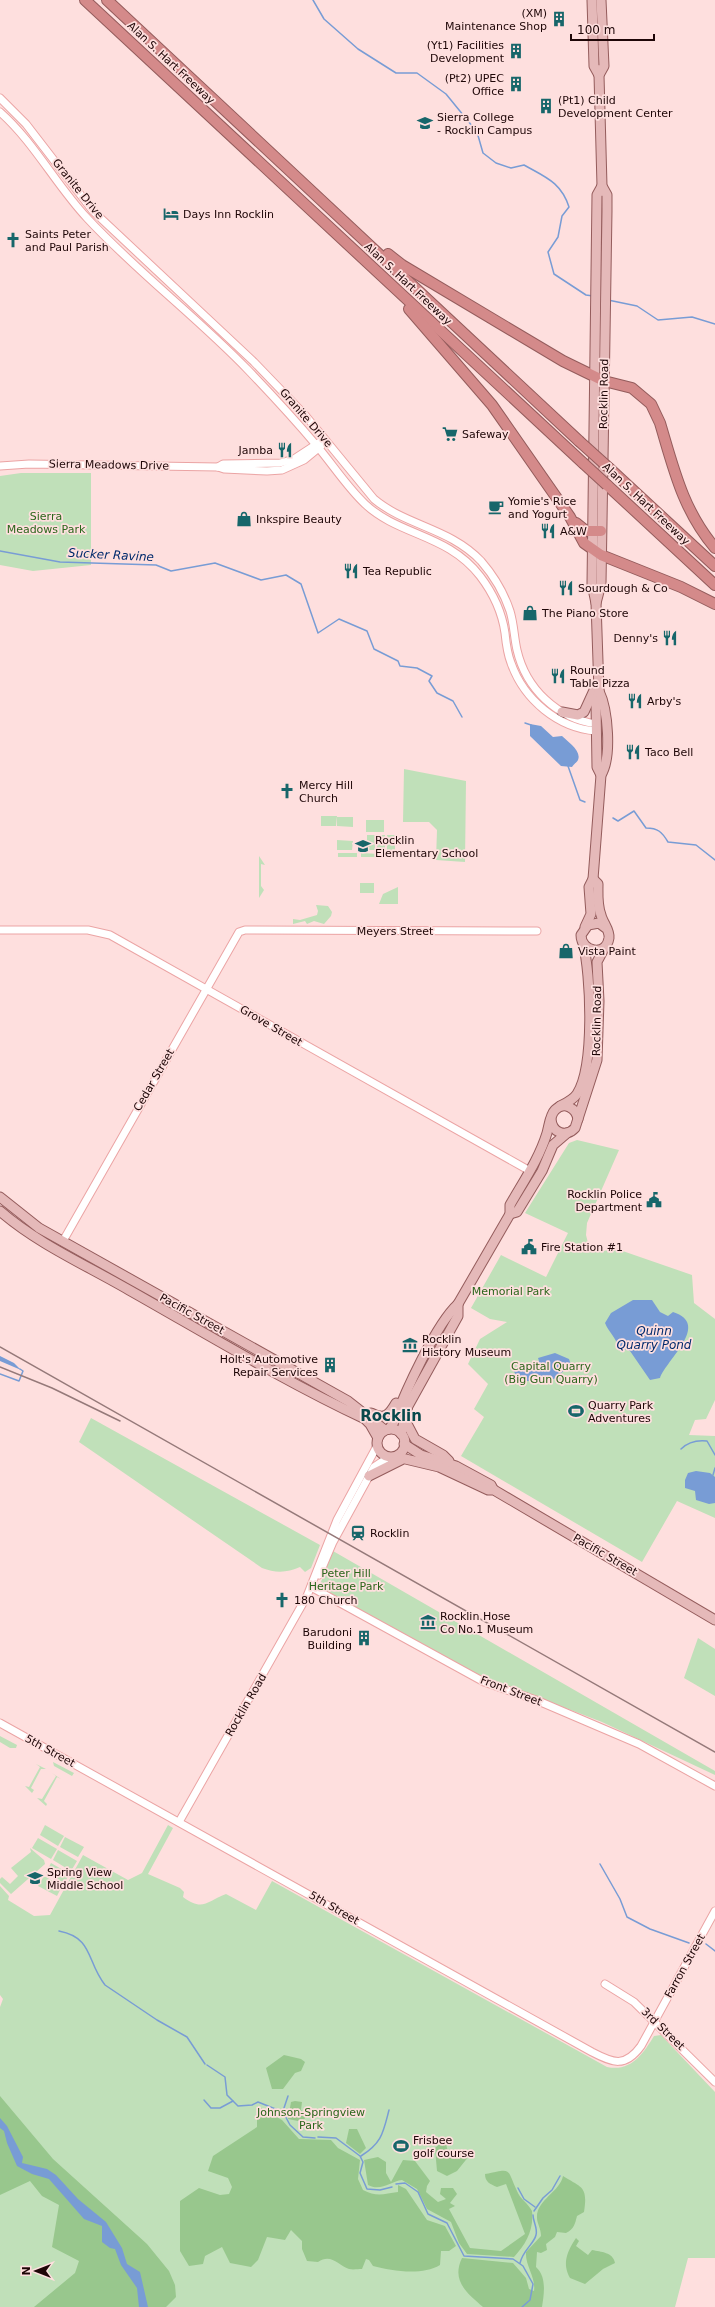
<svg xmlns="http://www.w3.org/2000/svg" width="715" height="2307" viewBox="0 0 715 2307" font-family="'DejaVu Sans',sans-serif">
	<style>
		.green { fill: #c0e0b9 }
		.forest { fill: #98c78d }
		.water { fill: #789cd5 }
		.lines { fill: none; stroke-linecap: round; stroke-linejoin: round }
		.stream { stroke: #789cd5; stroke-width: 1.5 }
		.minor-casing { stroke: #eba4a4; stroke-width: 9 }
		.major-casing { stroke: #945c5c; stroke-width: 11 }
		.highway-casing { stroke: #945c5c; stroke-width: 12 }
		.minor { stroke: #fff; stroke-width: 7 }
		.major { stroke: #e5b9b9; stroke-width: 9 }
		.highway { stroke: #d48a8a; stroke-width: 10 }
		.rail { stroke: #957979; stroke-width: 1.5 }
		.highway-bridge-casing { stroke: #945c5c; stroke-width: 12; stroke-linecap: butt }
		.highway-bridge { stroke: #d48a8a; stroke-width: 10 }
		.labels { text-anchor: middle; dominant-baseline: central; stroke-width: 3.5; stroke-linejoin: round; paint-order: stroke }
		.poi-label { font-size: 11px; fill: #1e0607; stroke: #fedfde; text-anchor: start }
		.street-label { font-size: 11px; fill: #1e0607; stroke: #fedfde }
		.park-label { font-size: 11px; fill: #2b661b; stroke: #fedfde }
		.water-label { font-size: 12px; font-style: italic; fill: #002a6c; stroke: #fedfde }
		.district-label { font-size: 15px; font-weight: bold; fill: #08494c; stroke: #fedfde }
	</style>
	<rect width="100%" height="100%" fill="#fedfde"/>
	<!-- green -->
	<g class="green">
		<path d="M21 473H91V565L33 571 0 565V476Z"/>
		<path d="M404 769 466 781 465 862 436 860 437 830 429 822H403Z"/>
		<path d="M321 816H337L336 826H321Z"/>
		<path d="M337 817H353V827L337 826Z"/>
		<rect x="366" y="820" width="18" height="12"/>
		<rect x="367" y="835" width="8" height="15"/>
		<rect x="377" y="835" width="8" height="16"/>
		<path d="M387 835H395V851L387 850Z"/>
		<path d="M337 840 353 841 352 850H337Z"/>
		<rect x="338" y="853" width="19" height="4"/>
		<path d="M361 853 380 854V857H361Z"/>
		<path d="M259 856 265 865 261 864V886L264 890 259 898Z"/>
		<rect x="360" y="883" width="14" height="10"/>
		<path d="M398 887V904H379L383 894Z"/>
		<path d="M316 905 328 906 332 912 331 916 324 924 314 921 307 924 305 921 293 924V919L300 920 317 915 318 911Z"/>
		<path d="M577 1140 619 1150 587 1223 586 1235 588 1243 604 1251 614 1248 692 1275 694 1303 715 1319V1400L706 1419 695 1420 689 1435 715 1436V1518L677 1501 642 1562 461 1456 484 1417 474 1409 488 1384 468 1364 480 1339 507 1322 490 1319 471 1308 501 1255 546 1277 568 1233 525 1213 569 1143Z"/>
		<path d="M91 1418 320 1545 311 1568 305 1572 300 1567C287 1573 275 1573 262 1568L79 1442Z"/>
		<path d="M333 1551 715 1771V1775L602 1722 469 1671 319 1587Z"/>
		<path d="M698 1638 715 1649V1696L684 1678Z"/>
		<path d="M0 1736 17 1745 16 1748H10L0 1742Z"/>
		<path d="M53 1762 74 1773 72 1776 54 1766Z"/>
		<path d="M36 1764 46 1769H41L31 1788 34 1790 32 1793 25 1786 29 1787 40 1767Z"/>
		<path d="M52 1773 61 1779 57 1777 44 1801 47 1804 46 1806 37 1798 42 1799 56 1776Z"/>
		<path d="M45 1825 64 1836 58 1846 40 1835Z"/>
		<path d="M168 1825 173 1828 148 1874 180 1888 184 1892 183 1897C203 1912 207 1901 226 1894L256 1910 272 1881 607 2067C631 2072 643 2054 654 2036L661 2035 715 2092V2258H688L675 2307H0V2007L3 1999 0 1995V1886L9 1896 8 1900 34 1916 50 1915 83 1855 128 1880 142 1873Z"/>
		<path d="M65 1837 84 1847 78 1857 60 1847Z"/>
		<path d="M38 1838 57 1849 51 1859 32 1848Z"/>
		<path d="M30 1848 44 1860 45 1864 11 1894 0 1883V1879L2 1877 10 1884 18 1876 11 1868 31 1852Z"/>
		<path d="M58 1850 77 1861 71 1871 53 1860Z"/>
		<path d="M51 1863 70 1874 64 1883 46 1873Z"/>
		<path d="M44 1876 62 1886 57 1896 38 1886Z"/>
	</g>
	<!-- forest -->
	<g class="forest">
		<path d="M284 2055 301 2059 305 2062 301 2071 295 2073 283 2089H272L266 2068Z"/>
		<path d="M0 2096 53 2159 147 2244 169 2271 175 2285 176 2297 166 2307H34L75 2273 79 2261 52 2247 59 2205 42 2196 30 2181 0 2195Z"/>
		<path d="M295 2101 302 2102 301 2110 306 2116 303 2122 288 2119 291 2102Z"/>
		<path d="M257 2106 282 2120 299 2139 331 2140 338 2148 360 2160 358 2179 363 2190C376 2197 384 2194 398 2192V2185L406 2189 427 2220 445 2226 456 2246 449 2251H441L440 2265C422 2276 392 2271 373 2266L369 2260 366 2259 362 2269C358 2269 353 2270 349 2269 338 2265 331 2253 318 2262L307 2261 302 2249V2241L291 2230 285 2240 267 2237 258 2260 251 2267 230 2263 222 2247 205 2256 203 2264 189 2266 180 2251V2201L199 2188 220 2195 229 2194 232 2187 228 2178 208 2171 213 2156 257 2127Z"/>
		<path d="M349 2129H357L366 2148 360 2154 346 2143Z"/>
		<path d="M441 2143 446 2144 448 2152 454 2150 467 2151 469 2156 457 2171 447 2176 437 2171 435 2148Z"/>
		<path d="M378 2157 386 2162V2173L391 2182 403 2160 415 2161 430 2181 427 2186 426 2192 438 2202 446 2199 440 2194 441 2188H453L457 2194 450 2203 455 2206 449 2209 470 2248 501 2251 525 2234 506 2184 497 2187C490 2184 485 2182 485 2174 513 2168 506 2168 517 2191 520 2199 528 2203 532 2211 534 2230 526 2244 514 2257L467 2254 459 2243 451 2222 427 2209 417 2189 402 2180C391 2181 381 2192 368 2185L364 2160Z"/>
		<path d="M563 2176C582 2188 588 2186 584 2212L577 2216C575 2224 574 2229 566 2233L557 2232 555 2237 546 2244 547 2250 541 2253 537 2252 536 2267C547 2277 544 2294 542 2307H483C467 2293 451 2281 462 2258L513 2263 526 2278 529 2289 534 2291C536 2277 525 2266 526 2252L541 2236C541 2229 537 2223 537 2218 536 2200 560 2192 563 2176Z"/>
		<path d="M576 2238 579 2241 576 2246 588 2255 592 2250C601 2252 613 2252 615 2263L603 2269 585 2284 570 2278C562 2263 567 2252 576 2238Z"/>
	</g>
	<!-- water -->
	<g class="water">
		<path d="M530 724 541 726 553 737 562 736C567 741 582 751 578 760 577 762 574 764 572 767L561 766 530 736Z"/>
		<path d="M633 1300H652L660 1312 668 1316 673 1312C711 1324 667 1359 660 1378L650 1380 630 1351 618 1347C616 1337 609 1333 605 1323L611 1313Z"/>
		<path d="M555 1353 569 1359 571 1365 554 1379C547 1377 532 1382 521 1381L511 1368 516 1369 520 1365 528 1369 531 1368 535 1361H539L538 1358Z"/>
		<path d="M0 1356 14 1363 21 1370 0 1361Z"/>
		<path d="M696 1471 710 1473 715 1477V1503L709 1504 696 1500 695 1491 685 1488V1480L688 1473Z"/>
		<path d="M0 2118 7 2126 23 2157 22 2163 47 2169 56 2175 78 2199 106 2222 122 2248 127 2264 140 2272 148 2307H139L137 2288 121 2265 115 2249 110 2248 102 2242V2226L84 2219 49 2179 32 2174 17 2166 7 2143 4 2131 0 2128Z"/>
	</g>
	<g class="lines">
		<!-- stream -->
		<g class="stream">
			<path d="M313 0 324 19 358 49 396 73H417L446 94 477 132 483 153 496 163 511 168 524 165C545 177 561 182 569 207L562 216 558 237 548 252 554 274 586 295 593 296"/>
			<path d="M608 300 637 306 658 320 692 317 715 324"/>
			<path d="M0 551 60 562 156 565 171 571 215 563 261 580 286 575 301 584 318 633 339 619 367 631 374 649 398 661 400 666 417 668 432 676 429 681 437 693 453 701 462 717"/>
			<path d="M525 723 531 725"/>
			<path d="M568 766 580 800 585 802"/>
			<path d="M613 818 618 821 634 811 646 828C658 828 662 832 668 842L696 845 715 860"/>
			<path d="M0 1374 19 1381 23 1371 20 1369"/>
			<path d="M681 1449C688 1442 698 1440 707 1441L715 1455"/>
			<path d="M713 1475 715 1468"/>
			<path d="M600 1864 620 1899 627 1917 650 1929 689 1943"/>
			<path d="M59 1931C94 1938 86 1961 105 1985L157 2020 187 2037 205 2064"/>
			<path d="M706 1944 715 1951"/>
			<path d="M207 2065 225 2077 227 2095 238 2106 252 2105 258 2102 283 2112 290 2125 303 2137 315 2138"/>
			<path d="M204 2100 211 2108H220L233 2101"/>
			<path d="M283 2111 288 2096"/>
			<path d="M318 2137 336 2138 360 2156 363 2162 360 2173 367 2189 380 2190 392 2187"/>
			<path d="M361 2156C382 2143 383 2133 389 2110"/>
			<path d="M396 2184 405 2183 418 2192 428 2214 447 2223 464 2256 513 2259 523 2266 533 2284 530 2300 522 2307"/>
			<path d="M518 2188 524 2199 535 2207"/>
			<path d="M534 2211 543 2198 552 2190 560 2176"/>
			<path d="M520 2263C523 2250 534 2244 536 2235 538 2228 533 2222 533 2215"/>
		</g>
		<defs>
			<g id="minor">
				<path d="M0 98 26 124 93 211 254 362 305 415 374 499C406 526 450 528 481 561 494 576 504 593 510 611 514 624 514 637 517 650 526 689 557 718 596 724"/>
				<path d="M0 112C34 142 56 185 87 218 137 272 197 317 248 370 272 395 295 420 317 446 333 465 347 487 365 504 399 536 448 534 480 576 493 593 502 612 505 633 506 643 507 653 511 663 524 700 558 728 596 731"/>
				<path d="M0 466 29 464 218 467 224 469 267 471 282 470 304 460 321 446"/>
				<path d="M218 467 223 464 280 463 294 459 320 442"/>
				<path d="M0 930H88L110 935 530 1171"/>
				<path d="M63 1241 239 932 245 930 537 931"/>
				<path d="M319 1575 333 1542 374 1467 389 1457"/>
				<path d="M311 1587 484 1682 536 1700 639 1744 715 1786"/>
				<path d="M0 1723 592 2052C613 2063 625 2068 641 2046L715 1911"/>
				<path d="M179 1822 307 1596 337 1520 377 1446"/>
				<path d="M605 1984 634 2002 715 2082"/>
			</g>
			<g id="major">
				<path d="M592 0 594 66 599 75"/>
				<path d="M596 603 601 584 607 211V195L602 186 599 75 604 66 601 0"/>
				<path d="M562 712 578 715 584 712 595 688"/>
				<path d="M601 775 597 767 596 704 599 691 596 603 592 584 597 195 602 186"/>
				<path d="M593 879 598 884C598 894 597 905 601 915 603 923 610 930 609 938 606 957 581 952 581 935L588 925 599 923 607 929"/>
				<path d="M585 927 591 914 589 887 593 879 601 775C612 757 608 710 599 691"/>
				<path d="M560 1106C566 1103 573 1100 577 1094 595 1066 591 975 583 943"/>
				<path d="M551 1119C552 1133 566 1138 575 1128L597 1060 599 1001 597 962 605 947"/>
				<path d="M0 1197 39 1228 348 1401 385 1430"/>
				<path d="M0 1211C38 1244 86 1265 129 1290 207 1334 284 1381 365 1419L370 1424 378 1438"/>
				<path d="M510 1214 517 1212 542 1171 553 1145 567 1133"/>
				<path d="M371 1413C385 1420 389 1415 396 1403"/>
				<path d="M404 1418 415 1439 443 1455 449 1461"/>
				<path d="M389 1429 394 1422C405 1392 436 1324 458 1304L510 1214V1205C523 1182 539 1159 547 1133 549 1126 550 1115 555 1110 564 1101 576 1108 578 1119"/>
				<circle cx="391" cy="1443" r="14"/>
				<path d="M401 1434 408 1406 458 1316V1304"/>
				<path d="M404 1444 421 1455 456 1466 491 1485 493 1489"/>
				<path d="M397 1457 439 1467 488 1490H494L715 1620"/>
				<path d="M369 1476 401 1460"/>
			</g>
			<g id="highway">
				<path d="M85 0 583 463"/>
				<path d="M107 0 579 441"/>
				<path d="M388 254 402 265 563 361 604 381 632 388 651 404 660 423C674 470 683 510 715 548"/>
				<path d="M409 309 492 405 570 517 584 543 601 555 681 587 715 604"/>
				<path d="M609 468 715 566"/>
				<path d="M607 485 715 585"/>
				<path d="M576 523 586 531H601"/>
			</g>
		</defs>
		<!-- minor casing -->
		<use href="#minor" class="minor-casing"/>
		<!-- major casing -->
		<use href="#major" class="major-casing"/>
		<!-- highway casing -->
		<use href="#highway" class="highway-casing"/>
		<!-- minor -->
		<use href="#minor" class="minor"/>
		<!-- major -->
		<use href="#major" class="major"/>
		<!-- highway -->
		<use href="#highway" class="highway"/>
		<!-- rail -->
		<g class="rail">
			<path d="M0 1347 715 1752"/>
			<path d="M0 1367 52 1388 120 1421"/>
		</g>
		<defs>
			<g id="highway-bridge">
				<path d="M579 441 609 468"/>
				<path d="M583 463 607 485"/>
			</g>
		</defs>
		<!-- highway-bridge casing -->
		<use href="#highway-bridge" class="highway-bridge-casing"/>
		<!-- highway-bridge -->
		<use href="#highway-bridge" class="highway-bridge"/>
	</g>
	<!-- icons -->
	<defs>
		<symbol id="building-bare" viewBox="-9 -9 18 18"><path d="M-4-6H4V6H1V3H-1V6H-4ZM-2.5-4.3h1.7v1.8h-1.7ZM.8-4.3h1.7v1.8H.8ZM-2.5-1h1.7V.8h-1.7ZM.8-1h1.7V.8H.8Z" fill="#17666a" stroke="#fedfde" stroke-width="2.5" paint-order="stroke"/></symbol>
		<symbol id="university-bare" viewBox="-9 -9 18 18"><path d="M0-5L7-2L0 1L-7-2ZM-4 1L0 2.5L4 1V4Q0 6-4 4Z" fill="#17666a" stroke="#fedfde" stroke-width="2.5" paint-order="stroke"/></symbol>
		<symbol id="hotel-bare" viewBox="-9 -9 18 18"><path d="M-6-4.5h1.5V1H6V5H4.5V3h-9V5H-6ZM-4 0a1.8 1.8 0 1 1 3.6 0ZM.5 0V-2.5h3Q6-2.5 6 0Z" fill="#17666a" stroke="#fedfde" stroke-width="2.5" paint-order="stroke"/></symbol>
		<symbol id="church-bare" viewBox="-9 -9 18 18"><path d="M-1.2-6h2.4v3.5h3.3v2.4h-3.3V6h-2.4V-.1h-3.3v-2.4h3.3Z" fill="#17666a" stroke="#fedfde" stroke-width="2.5" paint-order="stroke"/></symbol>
		<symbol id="supermarket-bare" viewBox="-9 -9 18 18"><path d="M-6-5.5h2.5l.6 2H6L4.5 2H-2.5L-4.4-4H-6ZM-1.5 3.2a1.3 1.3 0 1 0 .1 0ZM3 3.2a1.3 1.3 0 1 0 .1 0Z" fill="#17666a" stroke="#fedfde" stroke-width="2.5" paint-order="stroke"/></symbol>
		<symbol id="restaurant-bare" viewBox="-9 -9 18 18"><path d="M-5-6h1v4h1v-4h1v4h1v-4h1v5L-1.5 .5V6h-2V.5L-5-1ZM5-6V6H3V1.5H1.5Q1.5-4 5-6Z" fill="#17666a" stroke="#fedfde" stroke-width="2.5" paint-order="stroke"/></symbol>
		<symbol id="cafe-bare" viewBox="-9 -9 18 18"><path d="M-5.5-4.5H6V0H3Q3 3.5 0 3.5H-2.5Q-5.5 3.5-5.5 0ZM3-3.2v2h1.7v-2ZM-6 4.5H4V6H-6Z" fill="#17666a" stroke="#fedfde" stroke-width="2.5" paint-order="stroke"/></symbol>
		<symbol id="shop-bare" viewBox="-9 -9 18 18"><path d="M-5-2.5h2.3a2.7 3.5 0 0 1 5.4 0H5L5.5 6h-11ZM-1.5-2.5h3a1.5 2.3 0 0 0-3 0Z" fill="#17666a" stroke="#fedfde" stroke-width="2.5" paint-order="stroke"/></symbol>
		<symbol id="school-bare" viewBox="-9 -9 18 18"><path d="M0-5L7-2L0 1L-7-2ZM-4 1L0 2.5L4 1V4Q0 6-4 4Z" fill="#17666a" stroke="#fedfde" stroke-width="2.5" paint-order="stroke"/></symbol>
		<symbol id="civic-bare" viewBox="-9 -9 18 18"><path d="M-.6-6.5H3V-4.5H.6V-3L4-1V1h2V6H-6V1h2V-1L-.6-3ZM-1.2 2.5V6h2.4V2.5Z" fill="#17666a" stroke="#fedfde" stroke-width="2.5" paint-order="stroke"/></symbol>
		<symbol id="museum-bare" viewBox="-9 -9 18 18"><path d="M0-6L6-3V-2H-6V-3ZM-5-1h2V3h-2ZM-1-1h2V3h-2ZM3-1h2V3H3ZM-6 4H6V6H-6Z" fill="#17666a" stroke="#fedfde" stroke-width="2.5" paint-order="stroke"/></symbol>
		<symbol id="stadium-bare" viewBox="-9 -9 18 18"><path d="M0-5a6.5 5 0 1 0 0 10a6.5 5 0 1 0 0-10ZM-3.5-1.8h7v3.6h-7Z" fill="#17666a" stroke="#fedfde" stroke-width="2.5" paint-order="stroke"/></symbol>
		<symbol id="station-bare" viewBox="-9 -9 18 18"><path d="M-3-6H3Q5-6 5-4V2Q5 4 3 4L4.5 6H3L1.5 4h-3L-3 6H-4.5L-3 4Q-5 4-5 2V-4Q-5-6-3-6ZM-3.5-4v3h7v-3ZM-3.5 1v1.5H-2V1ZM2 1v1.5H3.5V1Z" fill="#17666a" stroke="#fedfde" stroke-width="2.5" paint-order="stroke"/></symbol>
	</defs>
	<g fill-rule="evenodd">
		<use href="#building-bare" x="548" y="8" width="22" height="22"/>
		<use href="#building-bare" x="505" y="40" width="22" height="22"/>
		<use href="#building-bare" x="505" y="73" width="22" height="22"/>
		<use href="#building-bare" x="535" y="95" width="22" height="22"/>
		<use href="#university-bare" x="414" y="112" width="22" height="22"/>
		<use href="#hotel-bare" x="160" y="203" width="22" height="22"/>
		<use href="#church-bare" x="2" y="229" width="22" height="22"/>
		<use href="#supermarket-bare" x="439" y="423" width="22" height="22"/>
		<use href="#restaurant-bare" x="274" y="439" width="22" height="22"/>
		<use href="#cafe-bare" x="485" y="496" width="22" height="22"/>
		<use href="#shop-bare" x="233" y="508" width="22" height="22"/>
		<use href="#restaurant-bare" x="537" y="520" width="22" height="22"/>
		<use href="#restaurant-bare" x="340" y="560" width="22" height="22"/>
		<use href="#restaurant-bare" x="555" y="577" width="22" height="22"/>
		<use href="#shop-bare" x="519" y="602" width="22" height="22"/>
		<use href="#restaurant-bare" x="659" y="627" width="22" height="22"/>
		<use href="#restaurant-bare" x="547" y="665" width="22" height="22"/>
		<use href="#restaurant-bare" x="624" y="690" width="22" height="22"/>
		<use href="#restaurant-bare" x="622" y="741" width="22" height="22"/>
		<use href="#church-bare" x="276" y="780" width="22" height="22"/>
		<use href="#school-bare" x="352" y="835" width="22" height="22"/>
		<use href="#shop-bare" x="555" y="940" width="22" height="22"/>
		<use href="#civic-bare" x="643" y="1189" width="22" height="22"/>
		<use href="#civic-bare" x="518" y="1236" width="22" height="22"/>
		<use href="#museum-bare" x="399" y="1334" width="22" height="22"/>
		<use href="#building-bare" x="319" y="1354" width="22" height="22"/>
		<use href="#stadium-bare" x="565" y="1400" width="22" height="22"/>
		<use href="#station-bare" x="347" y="1522" width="22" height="22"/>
		<use href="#church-bare" x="271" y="1589" width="22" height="22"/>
		<use href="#museum-bare" x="417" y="1611" width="22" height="22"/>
		<use href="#building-bare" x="353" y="1627" width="22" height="22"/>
		<use href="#school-bare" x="24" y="1867" width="22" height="22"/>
		<use href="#stadium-bare" x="390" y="2135" width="22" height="22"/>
	</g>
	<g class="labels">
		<!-- poi labels -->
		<g class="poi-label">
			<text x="547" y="13" text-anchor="end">(XM)<tspan x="547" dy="13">Maintenance Shop</tspan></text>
			<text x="504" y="45" text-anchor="end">(Yt1) Facilities<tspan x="504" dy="13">Development</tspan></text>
			<text x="504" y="78" text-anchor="end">(Pt2) UPEC<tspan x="504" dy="13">Office</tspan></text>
			<text x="558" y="100">(Pt1) Child<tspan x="558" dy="13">Development Center</tspan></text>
			<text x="437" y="117">Sierra College<tspan x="437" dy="13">- Rocklin Campus</tspan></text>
			<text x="183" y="214">Days Inn Rocklin</text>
			<text x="25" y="234">Saints Peter<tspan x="25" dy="13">and Paul Parish</tspan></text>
			<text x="462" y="434">Safeway</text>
			<text x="273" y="450" text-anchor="end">Jamba</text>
			<text x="508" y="501">Yomie's Rice<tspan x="508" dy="13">and Yogurt</tspan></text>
			<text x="256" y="519">Inkspire Beauty</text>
			<text x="560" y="531">A&amp;W</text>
			<text x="363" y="571">Tea Republic</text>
			<text x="578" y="588">Sourdough &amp; Co</text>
			<text x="542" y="613">The Piano Store</text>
			<text x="658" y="638" text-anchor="end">Denny's</text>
			<text x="570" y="670">Round<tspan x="570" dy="13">Table Pizza</tspan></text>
			<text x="647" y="701">Arby's</text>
			<text x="645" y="752">Taco Bell</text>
			<text x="299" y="785">Mercy Hill<tspan x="299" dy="13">Church</tspan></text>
			<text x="375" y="840">Rocklin<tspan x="375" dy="13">Elementary School</tspan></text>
			<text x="578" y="951">Vista Paint</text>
			<text x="642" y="1194" text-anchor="end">Rocklin Police<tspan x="642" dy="13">Department</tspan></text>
			<text x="541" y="1247">Fire Station #1</text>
			<text x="422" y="1339">Rocklin<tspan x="422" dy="13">History Museum</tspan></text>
			<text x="318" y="1359" text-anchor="end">Holt's Automotive<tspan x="318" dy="13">Repair Services</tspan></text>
			<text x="588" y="1405">Quarry Park<tspan x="588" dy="13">Adventures</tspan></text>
			<text x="370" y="1533">Rocklin</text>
			<text x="294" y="1600">180 Church</text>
			<text x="440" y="1616">Rocklin Hose<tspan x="440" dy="13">Co No.1 Museum</tspan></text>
			<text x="352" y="1632" text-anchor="end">Barudoni<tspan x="352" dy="13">Building</tspan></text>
			<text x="47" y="1872">Spring View<tspan x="47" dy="13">Middle School</tspan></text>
			<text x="413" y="2140">Frisbee<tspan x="413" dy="13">golf course</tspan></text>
		</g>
		<!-- street labels -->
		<g class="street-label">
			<text transform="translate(171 63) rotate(43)">Alan S. Hart Freeway</text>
			<text transform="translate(78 189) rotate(51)">Granite Drive</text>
			<text transform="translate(408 284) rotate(43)">Alan S. Hart Freeway</text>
			<text transform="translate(604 394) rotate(-89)">Rocklin Road</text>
			<text transform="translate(306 418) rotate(49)">Granite Drive</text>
			<text transform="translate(109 465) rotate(1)">Sierra Meadows Drive</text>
			<text transform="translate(646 504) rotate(43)">Alan S. Hart Freeway</text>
			<text x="395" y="931">Meyers Street</text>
			<text transform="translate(597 1021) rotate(-89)">Rocklin Road</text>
			<text transform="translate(271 1026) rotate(30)">Grove Street</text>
			<text transform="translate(154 1080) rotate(-60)">Cedar Street</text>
			<text transform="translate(192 1314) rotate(29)">Pacific Street</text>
			<text transform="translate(605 1555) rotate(30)">Pacific Street</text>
			<text transform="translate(511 1691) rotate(21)">Front Street</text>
			<text transform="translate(246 1705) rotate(-60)">Rocklin Road</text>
			<text transform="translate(50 1751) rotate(29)">5th Street</text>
			<text transform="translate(334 1908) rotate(30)">5th Street</text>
			<text transform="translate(685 1966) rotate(-61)">Farron Street</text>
			<text transform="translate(663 2029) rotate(44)">3rd Street</text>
		</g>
		<!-- park labels -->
		<g class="park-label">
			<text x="46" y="516">Sierra<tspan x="46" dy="13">Meadows Park</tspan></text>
			<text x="511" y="1291">Memorial Park</text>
			<text x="551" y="1366">Capital Quarry<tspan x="551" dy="13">(Big Gun Quarry)</tspan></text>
			<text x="346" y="1573">Peter Hill<tspan x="346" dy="13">Heritage Park</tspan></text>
			<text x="311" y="2112">Johnson-Springview<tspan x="311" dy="13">Park</tspan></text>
		</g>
		<!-- water labels -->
		<g class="water-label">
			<text transform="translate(111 555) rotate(3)">Sucker Ravine</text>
			<text x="654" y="1331">Quinn<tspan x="654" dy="14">Quarry Pond</tspan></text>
		</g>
		<!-- district labels -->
		<g class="district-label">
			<text x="391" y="1416">Rocklin</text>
		</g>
	</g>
	<!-- north arrow -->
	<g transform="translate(36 2271) rotate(270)" stroke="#fedfde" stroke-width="3" paint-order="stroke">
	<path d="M0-3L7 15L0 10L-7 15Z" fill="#1e0607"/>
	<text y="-6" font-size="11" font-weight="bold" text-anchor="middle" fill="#1e0607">N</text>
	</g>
	<!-- scale -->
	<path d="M571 34v6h83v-6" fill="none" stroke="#1e0607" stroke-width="2"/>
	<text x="577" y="34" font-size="12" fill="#1e0607" stroke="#fedfde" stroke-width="3" paint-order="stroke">100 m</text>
</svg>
